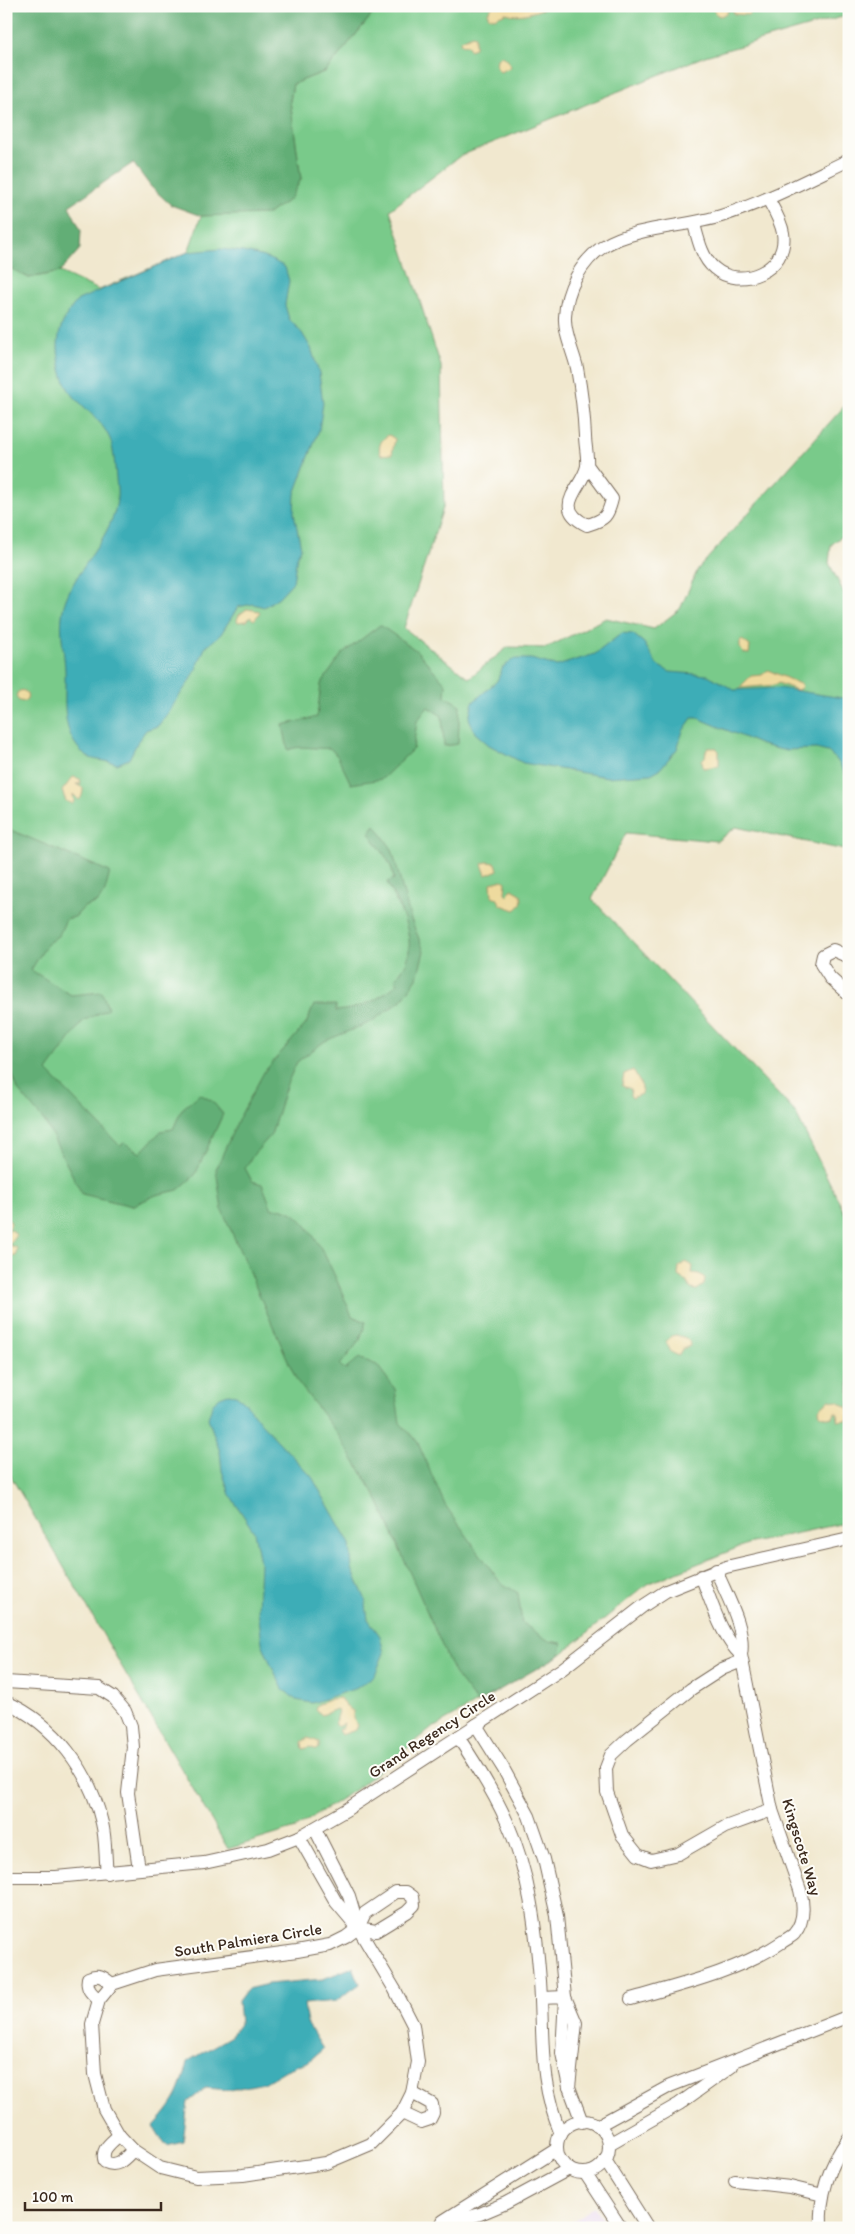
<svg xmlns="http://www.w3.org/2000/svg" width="855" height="2234" viewBox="0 0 855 2234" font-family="Itim,sans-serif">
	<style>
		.built { fill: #e6d2f0 }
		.green { fill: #79ca8a; stroke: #5a7a54 }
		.forest { fill: #62ae76; stroke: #4e6c4a }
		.sand { fill: #eeda9e; stroke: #94825e }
		.water { fill: #3cadb7; stroke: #3c6c6a }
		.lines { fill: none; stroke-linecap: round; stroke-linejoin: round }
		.minor-casing { stroke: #7b6c5c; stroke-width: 14 }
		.minor { stroke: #fff; stroke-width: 12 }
		.labels { text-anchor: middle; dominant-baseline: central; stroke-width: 4; stroke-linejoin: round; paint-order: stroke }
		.street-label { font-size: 16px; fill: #3b2a1e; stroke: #fdfcf7 }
	</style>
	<rect width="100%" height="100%" fill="#fdfcf7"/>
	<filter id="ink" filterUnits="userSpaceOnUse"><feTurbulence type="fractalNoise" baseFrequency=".02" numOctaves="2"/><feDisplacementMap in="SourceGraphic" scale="10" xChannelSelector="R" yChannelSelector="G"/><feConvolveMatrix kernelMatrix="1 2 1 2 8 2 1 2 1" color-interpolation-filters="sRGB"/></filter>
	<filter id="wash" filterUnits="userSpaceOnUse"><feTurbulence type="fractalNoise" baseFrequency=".0096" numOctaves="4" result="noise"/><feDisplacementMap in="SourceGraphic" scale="20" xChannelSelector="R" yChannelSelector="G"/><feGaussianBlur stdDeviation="1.12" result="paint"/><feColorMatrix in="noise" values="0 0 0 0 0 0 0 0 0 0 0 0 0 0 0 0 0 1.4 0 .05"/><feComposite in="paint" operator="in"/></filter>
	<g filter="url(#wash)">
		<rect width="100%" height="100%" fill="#f1e8cf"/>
		<!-- built -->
		<path class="built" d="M594 2206 607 2228H563Z"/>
		<!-- green -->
		<path class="green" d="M379 6H849V15L705 56 460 156 390 210 441 366 444 505 404 628 469 678 508 647 546 648 606 618 654 629 680 609 698 569 849 401V530L831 545 829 563 844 593H849V851L736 827 717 841 626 833 592 899 795 1112 849 1222V1522L747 1544 647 1584 560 1655 431 1729 356 1789 296 1828 228 1849 6 1468V266L29 278 60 272 99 290 188 252 201 216 272 211 290 199 301 179 290 101 293 84 326 71Z"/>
		<!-- forest -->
		<g class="forest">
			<path d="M6 6H379L326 71 293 84 290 101 301 179 290 199 268 214 201 216 171 205 151 187 133 163 69 206 81 230 80 249 60 272 29 278 6 266Z"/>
			<path d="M380 625 417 651 446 684 445 696 460 705 458 744 444 746 442 716 428 707 417 721 413 749 382 779 351 784 338 757 330 748C316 750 301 744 288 750L283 725 317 717 321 684 342 654Z"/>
			<path d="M375 825 392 849 410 917 424 951 417 978 402 1000 371 1022 325 1041 297 1062 286 1086 271 1135 254 1154 245 1168 252 1181 262 1184 272 1209C275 1209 280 1208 283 1209 313 1214 341 1291 352 1316L366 1322 360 1340 340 1365 345 1370 359 1358 377 1365 395 1389 400 1423 417 1441 445 1505 500 1582 518 1593 522 1623 549 1641 562 1643 560 1655 477 1703 454 1673 376 1496 337 1433 297 1381 222 1210 216 1169 238 1120 264 1072 306 1024 314 1005H336V1011C361 1009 379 1000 398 983L395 979C399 974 404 968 406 963 417 936 398 906 387 882L394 879C392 861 379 848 369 833Z"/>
			<path d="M6 828 110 872 105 891 98 902 84 907 75 917 66 919 59 935 47 944 31 970 71 995 102 992 108 1009 83 1021 47 1071 120 1146 125 1142 140 1153 161 1131 173 1129 182 1109 200 1094 212 1101 223 1114 195 1175 178 1190 156 1195 132 1206 82 1194 45 1122 18 1090 11 1070 6 1064Z"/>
		</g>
		<!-- sand -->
		<g class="sand">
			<path d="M493 6H550C537 11 520 18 506 13L494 18 488 16V12Z"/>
			<path d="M711 6H727L728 12 721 16 717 15Z"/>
			<path d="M732 6H749L750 13 748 15 734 14Z"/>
			<path d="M472 35 475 36V48L469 50 468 45 461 44 460 41Z"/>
			<path d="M501 56 507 59 511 67 500 72 496 67 497 59Z"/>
			<path d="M389 435 395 439 392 454 381 455C377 448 381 438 389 435Z"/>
			<path d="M247 609 259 611 260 613 254 620 250 617 247 621 238 622 237 620 239 615Z"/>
			<path d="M742 640 750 646 749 654 744 653 740 649V642Z"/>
			<path d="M768 670C779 675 791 680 802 685L801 688 797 690 778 683 775 685 739 688 751 676 762 675Z"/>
			<circle cx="22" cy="696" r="5.5"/>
			<path d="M708 748H716L719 751V766L703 768 702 760 705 757 706 751Z"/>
			<path d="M73 777 80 779 81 784H76L83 788C83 792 82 798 79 800L73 794 74 802 72 804 66 801 62 791Z"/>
			<path d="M487 862 496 863 498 870 486 875 482 864Z"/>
			<path d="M503 880 506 882 505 893 508 896 509 891 512 889 521 894C523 902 521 906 515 910L501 905 497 898 492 896 491 883Z"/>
			<path d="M633 1070 642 1087 641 1094 632 1098 630 1095 631 1089 622 1086 624 1074Z"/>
			<path d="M6 1218 11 1222 8 1231 12 1230 16 1235 9 1245 17 1248 16 1256 6 1257Z"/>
			<path d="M685 1262 693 1266 692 1273 699 1274 705 1278 704 1285 697 1290 691 1289 686 1281 678 1276 679 1267Z"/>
			<path d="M676 1335C682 1337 690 1337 690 1346L682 1349 678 1356 671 1352 666 1342 671 1336Z"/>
			<path d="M829 1400 839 1402 849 1408 848 1420 837 1421 838 1414 835 1412 834 1416 830 1418 820 1415 819 1409Z"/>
			<path d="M340 1698 345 1706 353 1711V1719L358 1725 356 1730 341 1735 338 1730 342 1728 344 1723 338 1727C333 1723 337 1716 338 1711L336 1709 322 1715 315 1709 317 1705 331 1699Z"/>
			<path d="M308 1738 319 1742V1748L317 1750 310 1747 303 1749 302 1742Z"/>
		</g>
		<!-- water -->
		<g class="water">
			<path d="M221 249C245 252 264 254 285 267L289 281 285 305 289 319 302 333 311 348 319 373 323 403 319 430 295 494 294 513 301 548 297 556 293 582 279 597 264 607 253 604 238 607 221 634 205 648 194 674 168 713 158 726 146 730 138 741 129 759 117 764C108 760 91 761 85 755 59 732 66 701 65 670 64 646 57 623 66 599 79 564 121 529 117 488 115 473 115 453 110 439 103 421 83 408 71 393 66 387 63 377 61 369 54 341 59 321 78 300L188 252Z"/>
			<path d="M622 633 633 634 644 643 657 665 670 672 708 675 734 690 779 688 849 699V780L837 760 828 752 816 749 782 750 762 745 698 718H692L683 731 677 749 660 769 651 774 622 776 607 777 523 763 489 745 475 733 469 718 473 702 497 681 503 667 513 659H531L557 666 595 654Z"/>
			<path d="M228 1394 236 1395 245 1402 260 1422 312 1477 350 1544 352 1569 365 1598 368 1619 380 1636 384 1653 375 1675 357 1688 312 1703 296 1700 283 1689 271 1665 262 1643 258 1610 260 1562 254 1532 230 1495 222 1471 220 1452 208 1418 213 1403 220 1397Z"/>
			<path d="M353 1967 360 1984 336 2001 304 2004 307 2023 323 2049 309 2061 286 2070 264 2083 229 2090 206 2088 188 2102 183 2142 167 2146 153 2127C175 2104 181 2092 188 2061L231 2036 240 2024 238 2001 247 1989 268 1984 323 1979Z"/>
		</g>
	</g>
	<g filter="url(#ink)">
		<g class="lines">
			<defs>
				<g id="minor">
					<path d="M694 224C698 239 702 258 714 268 740 291 789 270 783 233 781 221 774 210 768 199"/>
					<path d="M587 465 612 499C608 516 605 520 587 525 550 507 583 488 587 466 588 456 585 445 585 436 584 413 581 390 577 368 573 351 564 334 565 317 566 290 581 261 604 246 634 227 686 227 721 216 765 202 807 180 849 160"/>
					<path d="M849 957 833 950 823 955 821 964 830 978 849 995"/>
					<path d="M701 1576C712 1602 720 1635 741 1655"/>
					<path d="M742 1661 722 1669 691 1689 627 1740 611 1755 606 1768 607 1792 622 1835 638 1855 651 1860 678 1854 725 1827 772 1810"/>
					<path d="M6 1682 99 1688 113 1697 125 1711 131 1726 133 1747 128 1793 139 1869"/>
					<path d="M6 1702C55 1724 90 1771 102 1823 106 1839 105 1857 107 1873"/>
					<path d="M476 1725 503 1768 529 1816 544 1859 557 1916 565 1997 576 2023 569 2087"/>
					<path d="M458 1737C476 1764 494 1792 507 1822 529 1872 536 1927 540 1981 544 2036 538 2081 561 2134"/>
					<path d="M315 1829 349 1896 358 1926"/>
					<path d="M299 1837 336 1902 358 1928 395 1990 413 2025 418 2062 412 2093 402 2113 371 2144 326 2163 243 2175 196 2177 160 2168 133 2150 119 2135 104 2109 95 2074 92 2024 99 2000 112 1984 155 1970 297 1951 330 1945 346 1937 358 1928 365 1913 396 1892H406L413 1897 414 1905 407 1912 376 1931 358 1928"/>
					<path d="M6 1877H56L204 1863 268 1849 299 1837 346 1810 562 1669 643 1606 666 1591 726 1567 849 1539"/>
					<path d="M541 1998 565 1997 562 2053 569 2087 582 2122"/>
					<path d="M631 1999C680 1985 739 1971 782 1942 785 1940 791 1937 794 1934 805 1921 804 1905 800 1890L772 1810 741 1655C746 1627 726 1595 716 1570"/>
					<path d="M99 2000C91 1993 86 1989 88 1978 99 1973 103 1977 112 1984"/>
					<path d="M402 2113 421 2122 430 2119 433 2113 432 2104 412 2093"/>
					<circle cx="583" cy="2147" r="26"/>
					<path d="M597 2126 670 2086 849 2016"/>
					<path d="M119 2135C111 2143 100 2149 105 2162 118 2168 124 2159 133 2150"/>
					<path d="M609 2144 679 2104 732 2066"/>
					<path d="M605 2160 648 2228"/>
					<path d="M585 2173 621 2228"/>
					<path d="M735 2181 790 2187 823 2195"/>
					<path d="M443 2221 557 2149"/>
					<path d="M434 2228 480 2214 506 2203 569 2169"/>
					<path d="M821 2228C819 2195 830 2164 849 2138"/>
				</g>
			</defs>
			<!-- minor casing -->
			<use href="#minor" class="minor-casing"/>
			<!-- minor -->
			<use href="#minor" class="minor"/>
		</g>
	</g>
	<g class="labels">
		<!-- street labels -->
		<g class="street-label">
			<text transform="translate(432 1734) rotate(-33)">Grand Regency Circle</text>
			<text transform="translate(802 1847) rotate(73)">Kingscote Way</text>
			<text transform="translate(248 1940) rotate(-9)">South Palmiera Circle</text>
		</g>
	</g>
	<!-- margin -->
	<rect width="855" height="2234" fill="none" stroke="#fdfcf7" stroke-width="25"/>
	<!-- scale -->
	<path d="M25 2202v8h136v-8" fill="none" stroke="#3b2a1e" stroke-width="2.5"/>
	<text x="32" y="2202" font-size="15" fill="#3b2a1e" stroke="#fdfcf7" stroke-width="4" paint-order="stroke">100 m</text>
</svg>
